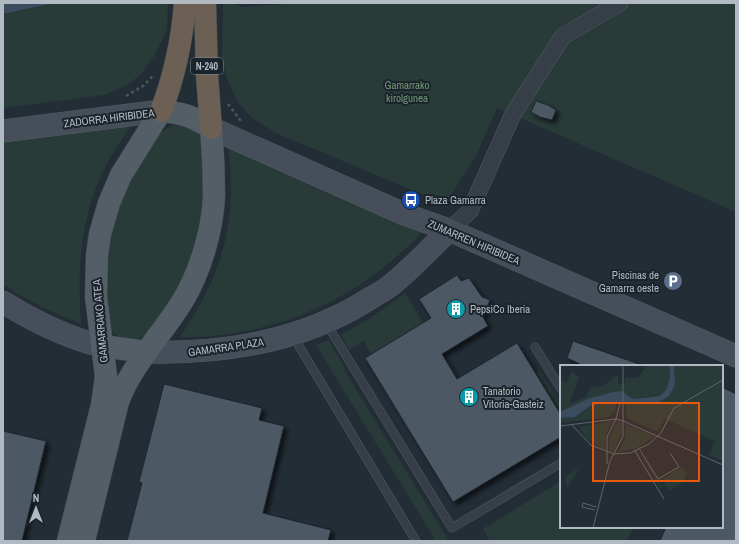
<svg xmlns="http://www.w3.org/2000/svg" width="739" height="544" viewBox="0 0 739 544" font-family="'Archivo Narrow',sans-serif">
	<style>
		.green { fill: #283b39 }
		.water { fill: #3a4c5e }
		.building { fill: #4e5965; stroke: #1d262d; filter: url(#shadow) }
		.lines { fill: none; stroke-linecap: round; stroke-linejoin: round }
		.lane-casing { stroke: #545c65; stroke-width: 9 }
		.street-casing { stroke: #545c65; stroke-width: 17 }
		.secondary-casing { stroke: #545c65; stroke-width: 23 }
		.primary-casing { stroke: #3f4850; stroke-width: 23 }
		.highway-casing { stroke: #414951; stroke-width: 23 }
		.path { stroke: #465858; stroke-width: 2.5; stroke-dasharray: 3 3; stroke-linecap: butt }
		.lane { stroke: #363f47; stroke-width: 8 }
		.street { stroke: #363f47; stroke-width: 16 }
		.secondary { stroke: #454e59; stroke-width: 22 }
		.primary { stroke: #545e67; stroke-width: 22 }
		.highway { stroke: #6c6054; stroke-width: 22 }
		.labels { text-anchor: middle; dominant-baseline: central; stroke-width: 4; stroke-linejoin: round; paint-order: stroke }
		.shield { fill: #1b242b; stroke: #848c95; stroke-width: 1 }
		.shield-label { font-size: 10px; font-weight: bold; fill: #b1b9c3 }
		.park-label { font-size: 11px; fill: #729677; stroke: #1b242b }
		.street-label { font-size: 11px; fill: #b1b9c3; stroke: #1b242b }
		.poi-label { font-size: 11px; fill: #b1b9c3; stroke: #1b242b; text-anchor: start }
		.inset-road { fill: none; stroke: #5c656e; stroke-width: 1 }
		.view { fill: #e8590c; fill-opacity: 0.15; stroke: #e8590c; stroke-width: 2 }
		.inset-edge { fill: none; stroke: #b1b9c3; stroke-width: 2 }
	</style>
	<defs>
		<filter id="shadow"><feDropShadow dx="3.5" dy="3.5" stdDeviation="2" flood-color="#0009"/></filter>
	</defs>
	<rect width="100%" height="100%" fill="#232d36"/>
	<!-- green -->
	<g class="green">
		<path d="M54 3H168L167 30 155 55 141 74 126 86 104 95 3 108V14Z"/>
		<path d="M223 3H234L241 7 300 3H736V212L497 108 476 156 445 204 276 133 252 118 237 101 228 81 222 61Z"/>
		<path d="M133 122C125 134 117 146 110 158 80 212 77 265 81 324 54 313 27 301 3 284V138Z"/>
		<path d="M176 125C184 125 195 129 200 136 205 144 203 157 203 166 204 213 198 252 175 294 171 302 165 309 160 316 149 330 145 342 125 340 121 339 116 335 113 332 103 317 107 256 110 239 112 226 116 213 121 201 127 184 137 169 147 153 154 141 161 128 176 125Z"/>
		<path d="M228 144 417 229 422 233C365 291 301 325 220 335 207 337 193 337 180 337 223 274 238 220 228 144Z"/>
		<path d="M405 293 423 323 371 354 364 341 349 350 341 335 369 319Z"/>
		<path d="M329 340 345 369 344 370 449 541H436L316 345Z"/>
		<path d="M539 370 561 405V415L535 373Z"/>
		<path d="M561 481V527H634L626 541H490L483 529Z"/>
	</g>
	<!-- water -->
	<path class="water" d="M3 3H54L3 14Z"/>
	<!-- building -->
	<g class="building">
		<path d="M536 101 548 105 556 110 552 120 540 117 531 112Z"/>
		<path d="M457 275 461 281 469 278 482 297 490 300 483 317 488 326 442 354 457 379 517 343 561 415V437L453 502 365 358 431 318 419 299Z"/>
		<path d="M573 341 639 364V366H584L567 358Z"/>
		<path d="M164 384 262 408 259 420 284 426 263 513 331 530 328 541H127L142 483 139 482Z"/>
		<path d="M722 387 736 394V541H660L666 527H722Z"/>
		<path d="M3 431 46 441 22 541H3Z"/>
	</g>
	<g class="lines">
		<defs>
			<g id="lane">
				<path d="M326 323 452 528 561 463"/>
				<path d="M293 336 416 541"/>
				<path d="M535 347 561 389"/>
			</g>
			<path id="street" d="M449 230 470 211 513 114 563 36 620 3"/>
			<g id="secondary">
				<path d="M211 128 404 214 449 230 736 356"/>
				<path d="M3 131 161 111"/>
				<path d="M3 302C34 321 67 338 102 346"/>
				<path d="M146 352C224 354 302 342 369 299 376 295 383 291 390 286 411 269 430 249 449 230"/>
			</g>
			<g id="primary">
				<path d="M102 346 146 352"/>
				<path d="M68 541 102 405 106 376 96 297 97 255 100 234 109 203 121 175 161 111C183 113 192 116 211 128 213 150 214 173 214 195 213 229 200 273 182 302 161 336 132 364 118 402L84 541"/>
			</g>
			<g id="highway">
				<path d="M205 3 207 75 211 128"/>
				<path d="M161 111C175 75 182 41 185 3"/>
			</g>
		</defs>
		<!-- lane casing -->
		<use href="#lane" class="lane-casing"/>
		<!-- street casing -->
		<use href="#street" class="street-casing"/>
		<!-- secondary casing -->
		<use href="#secondary" class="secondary-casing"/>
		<!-- primary casing -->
		<use href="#primary" class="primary-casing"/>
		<!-- highway casing -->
		<use href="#highway" class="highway-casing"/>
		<!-- path -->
		<g class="path">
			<path d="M126 96 143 86 154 75"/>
			<path d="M228 104 241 121"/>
		</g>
		<!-- lane -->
		<use href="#lane" class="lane"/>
		<!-- street -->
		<use href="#street" class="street"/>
		<!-- secondary -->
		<use href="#secondary" class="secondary"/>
		<!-- primary -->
		<use href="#primary" class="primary"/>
		<!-- highway -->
		<use href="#highway" class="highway"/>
	</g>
	<!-- icons -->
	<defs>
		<symbol id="bus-disc" viewBox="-11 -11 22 22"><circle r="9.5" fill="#1a4fb4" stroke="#1b242b"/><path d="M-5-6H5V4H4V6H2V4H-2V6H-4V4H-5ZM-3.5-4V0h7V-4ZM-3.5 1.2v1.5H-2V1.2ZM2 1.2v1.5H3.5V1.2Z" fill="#fff"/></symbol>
		<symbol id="parking-disc" viewBox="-11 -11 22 22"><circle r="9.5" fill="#5c6f8a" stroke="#1b242b"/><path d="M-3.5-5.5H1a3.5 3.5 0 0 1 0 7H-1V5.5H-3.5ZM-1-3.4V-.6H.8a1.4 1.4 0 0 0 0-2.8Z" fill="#fff"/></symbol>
		<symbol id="building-disc" viewBox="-11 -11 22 22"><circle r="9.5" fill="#0f9aa8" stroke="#1b242b"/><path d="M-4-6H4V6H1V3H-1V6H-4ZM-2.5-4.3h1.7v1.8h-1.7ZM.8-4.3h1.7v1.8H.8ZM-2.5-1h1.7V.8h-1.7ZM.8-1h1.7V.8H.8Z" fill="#fff"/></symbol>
	</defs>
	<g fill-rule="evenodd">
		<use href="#bus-disc" x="400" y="189" width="22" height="22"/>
		<use href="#parking-disc" x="662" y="270" width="22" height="22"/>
		<use href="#building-disc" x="445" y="298" width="22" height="22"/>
		<use href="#building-disc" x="458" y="386" width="22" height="22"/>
	</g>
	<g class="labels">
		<!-- shield labels -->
		<rect class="shield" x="191" y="58" width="32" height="16" rx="3"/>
		<g class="shield-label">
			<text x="207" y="66">N-240</text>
		</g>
		<!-- park labels -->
		<g class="park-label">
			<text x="407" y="85">Gamarrako<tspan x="407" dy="13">kirolgunea</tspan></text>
		</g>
		<!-- street labels -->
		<g class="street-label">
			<text transform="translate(109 118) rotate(-7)">ZADORRA HIRIBIDEA</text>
			<text transform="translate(474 242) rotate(23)">ZUMARREN HIRIBIDEA</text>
			<text transform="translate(100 321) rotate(-95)">GAMARRAKO ATEA</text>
			<text transform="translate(226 347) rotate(-8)">GAMARRA PLAZA</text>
		</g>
		<!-- poi labels -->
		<g class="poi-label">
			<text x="425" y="200">Plaza Gamarra</text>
			<text x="659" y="275" text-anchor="end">Piscinas de<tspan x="659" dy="13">Gamarra oeste</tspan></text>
			<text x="470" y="309">PepsiCo Iberia</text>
			<text x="483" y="391">Tanatorio<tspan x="483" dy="13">Vitoria-Gasteiz</tspan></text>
		</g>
	</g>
	<!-- overview -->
	<g transform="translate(560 365)">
		<rect width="163" height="163" fill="#232d36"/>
		<path d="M87 0H109L110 13 106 25 99 30 73 34 62 26 27 34 0 47V15L7 18 11 6 19 12 10 37 13 38 25 32 32 21 40 22 52 15 53 12 58 11V19L65 18V13H78ZM114 0H163V96L149 90 155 76 105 54 97 67 67 53 65 37H99L115 20ZM57 37 55 46 48 52 0 58V53L15 52 30 41ZM52 56 46 68 45 85 27 74 19 62ZM58 56 61 57 62 69 53 87 49 86V72ZM66 59 93 71 94 72 77 83 59 87 65 73ZM80 87 101 121 105 118 103 114 122 102 127 108 122 118 109 126 105 120 100 123ZM19 103 7 123 5 112Z" fill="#283b39"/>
		<path d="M109 0H114L115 20 109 31 99 37 40 39 30 41 15 52 0 53V47L27 34 53 27 62 26 73 34 99 31 106 25 110 13Z" fill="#3a4c5e"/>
		<path class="inset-road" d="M63 0V56M56 54 60 38M63 56 163 100M12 60 31 80 54 89M0 61 56 54 63 56V71L50 96 33 163M80 85 98 114 119 102 110 88M75 86 104 134M54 89 70 88 89 79 101 68 114 43 163 15M47 99V72L56 54M35 145 22 142 23 138 36 142"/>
		<path class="view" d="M33 38H139V116H33Z"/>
		<rect width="163" height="163" class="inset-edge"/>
	</g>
	<!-- border -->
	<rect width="739" height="544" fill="none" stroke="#b1b9c3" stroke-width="8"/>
	<!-- north arrow -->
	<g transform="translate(36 508)" stroke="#1b242b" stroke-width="3" paint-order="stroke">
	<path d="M0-3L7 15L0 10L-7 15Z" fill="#b1b9c3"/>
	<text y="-6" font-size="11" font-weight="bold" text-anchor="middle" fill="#b1b9c3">N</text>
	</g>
</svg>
